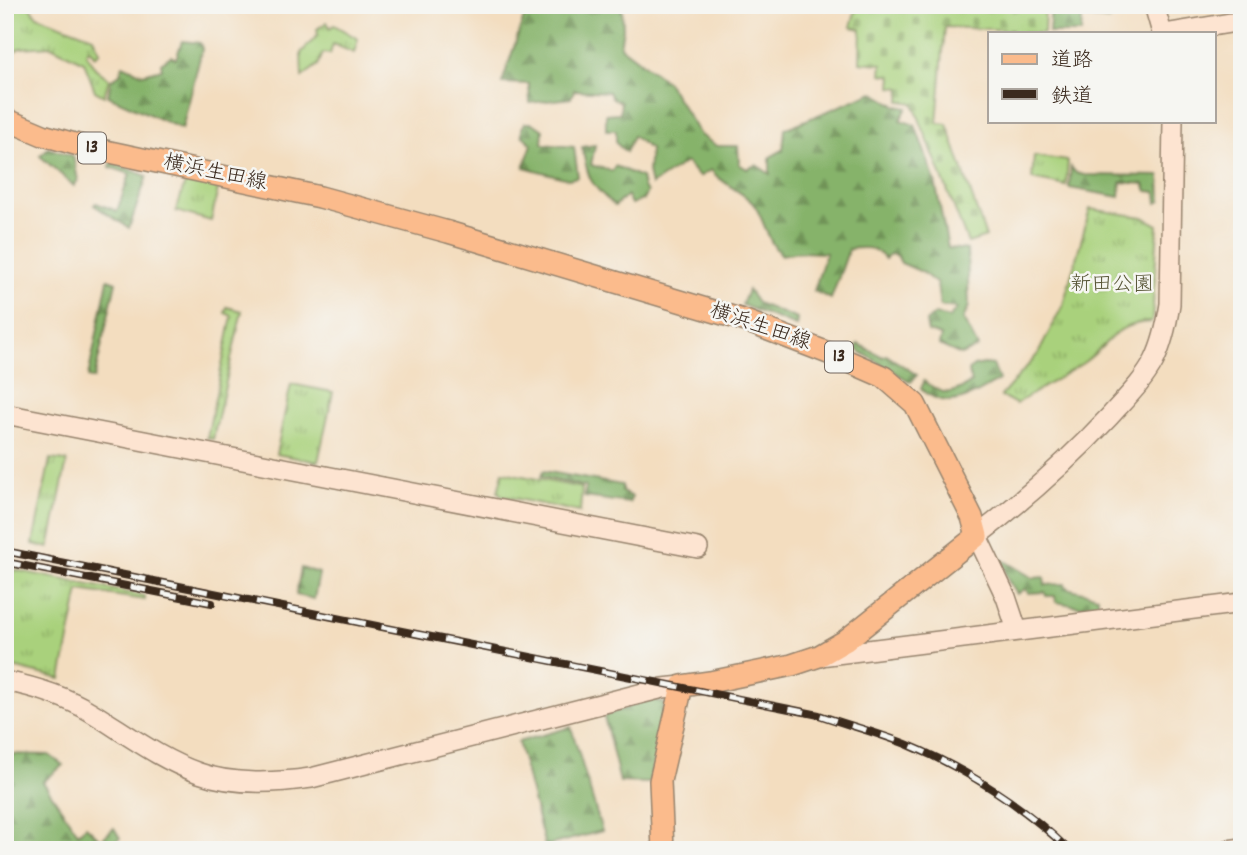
<svg xmlns="http://www.w3.org/2000/svg" width="1247" height="855" viewBox="0 0 1247 855" font-family="Dekko,'Klee One',sans-serif">
	<style>
		.grass { fill: url(#grass-tufts); stroke: #727e4c; stroke-width: 2 }
		.forest { fill: url(#forest-firs); stroke: #606e44; stroke-width: 2 }
		.cemetery { fill: url(#cemetery-stones); stroke: #727e4c; stroke-width: 2 }
		.lines { fill: none; stroke-linecap: round; stroke-linejoin: round }
		.secondary-casing { stroke: #97846e; stroke-width: 22 }
		.primary-casing { stroke: #97846e; stroke-width: 24 }
		.secondary { stroke: #fde4d1; stroke-width: 19 }
		.primary { stroke: #fbbb8c; stroke-width: 21 }
		.rail-casing { stroke: #3b2a1e; stroke-width: 8 }
		.rail { stroke: #f6f6f2; stroke-width: 5; stroke-dasharray: 16; stroke-linecap: butt }
		.labels { text-anchor: middle; dominant-baseline: central; stroke-width: 5; stroke-linejoin: round; paint-order: stroke }
		.shield { fill: #f6f6f2; stroke: #73675e; stroke-width: 2 }
		.shield-label { font-size: 19px; font-weight: bold; fill: #3b2a1e }
		.street-label { font-size: 21px; fill: #3b2a1e; stroke: #f6f6f2 }
		.park-label { font-size: 21px; fill: #565435; stroke: #f6f6f2 }
	</style>
	<defs>
		<pattern id="grass-tufts" width="24" height="20" patternUnits="userSpaceOnUse" patternTransform="scale(1.75)"><rect width="24" height="20" fill="#a9d17b"/><path d="M3 7l-1-3M5 7V3M7 7l1-3M15 17l-1-3M17 17v-4M19 17l1-3" fill="none" stroke="#8baa64"/></pattern>
		<pattern id="forest-firs" width="22" height="20" patternUnits="userSpaceOnUse" patternTransform="scale(1.75)"><rect width="22" height="20" fill="#86b36b"/><path d="M5 1l3.5 6h-7zM16 11l3.5 6h-7z" fill="#6f9257"/></pattern>
		<pattern id="cemetery-stones" width="16" height="16" patternUnits="userSpaceOnUse" patternTransform="scale(1.75)"><rect width="16" height="16" fill="#a9d17b"/><path d="M2 7V4a2 2 0 0 1 4 0v3zM10 15v-3a2 2 0 0 1 4 0v3z" fill="#8baa64"/></pattern>
	</defs>
	<rect width="100%" height="100%" fill="#f6f6f2"/>
	<filter id="ink" filterUnits="userSpaceOnUse"><feTurbulence type="fractalNoise" baseFrequency=".0143" numOctaves="2"/><feDisplacementMap in="SourceGraphic" scale="14" xChannelSelector="R" yChannelSelector="G"/><feConvolveMatrix kernelMatrix="1 2 1 2 8 2 1 2 1" color-interpolation-filters="sRGB"/></filter>
	<filter id="wash" filterUnits="userSpaceOnUse"><feTurbulence type="fractalNoise" baseFrequency=".00686" numOctaves="4" result="noise"/><feDisplacementMap in="SourceGraphic" scale="28" xChannelSelector="R" yChannelSelector="G"/><feGaussianBlur stdDeviation="1.57" result="paint"/><feColorMatrix in="noise" values="0 0 0 0 0 0 0 0 0 0 0 0 0 0 0 0 0 1.4 0 .05"/><feComposite in="paint" operator="in"/></filter>
	<g filter="url(#wash)">
		<rect width="100%" height="100%" fill="#f3ddbf"/>
		<!-- grass -->
		<g class="grass">
			<path d="M5 5H28L37 16 93 37 100 52 95 56 88 48 86 54 95 68 109 79 104 96 95 91 84 62 51 46 20 48 5 58Z"/>
			<path d="M327 22 330 28 334 25 358 39 354 53 333 44 330 54 323 53 318 65 302 77 301 53 318 35 317 29Z"/>
			<path d="M1034 156 1068 161 1066 186 1032 179Z"/>
			<path d="M187 177 219 184 211 221 176 211Z"/>
			<path d="M1090 209 1143 217 1158 225 1152 322C1112 323 1111 344 1083 363 1061 377 1038 390 1016 404L1001 396 1038 354 1063 305Z"/>
			<path d="M227 307 242 311 213 439 207 438 232 316 225 313Z"/>
			<path d="M291 384 333 392 318 462 276 454Z"/>
			<path d="M50 459 67 461 49 548 33 544Z"/>
			<path d="M503 472 582 488 580 512 503 496 498 492Z"/>
			<path d="M5 568 145 596V600L79 590 61 679 5 665Z"/>
		</g>
		<!-- forest -->
		<g class="forest">
			<path d="M528 5H548L573 10 577 5H581L590 12 600 10 602 5H622L623 29 620 46 667 82 700 135 717 146H738L739 164 747 169 756 165 770 174V157L783 150 785 129 873 92 897 106 907 108 900 120 915 125 935 181 948 248 967 250 969 306 963 319 978 347 961 355 939 345 941 336 928 332 926 322 935 314 949 318 957 308 940 306 937 284 922 272 901 263 897 255 890 254 885 259C874 246 866 247 849 249L831 299 814 291 826 253 799 252 781 255C767 241 765 222 755 206 746 192 723 186 711 170L699 177 686 162 651 185 648 172 650 149 633 136 626 152 616 143V130H606V114L620 113 621 102 612 98 609 92 574 90 571 98 530 103 529 84 502 83Z"/>
			<path d="M1051 5H1097L1098 13 1108 12 1110 15 1109 20 1082 17 1081 33H1049Z"/>
			<path d="M182 41 200 43 202 49 182 129 108 96 111 80 120 74 123 65 143 74 162 69 161 63 171 56 176 59Z"/>
			<path d="M525 123H533L543 130 542 144 574 147 578 177 568 179 524 167 532 144 522 135V128Z"/>
			<path d="M595 145 591 165 612 171 615 166 641 177 643 187 647 192 643 200 631 204 627 195 615 206C590 185 588 179 582 147Z"/>
			<path d="M48 148 73 156 78 180 74 186 40 156Z"/>
			<path d="M111 162 147 176 129 228 94 205 96 203 117 211 130 174 110 167Z"/>
			<path d="M1071 167 1076 173 1084 175 1160 176 1161 201 1157 203 1156 192 1147 191 1144 184 1121 182 1120 197 1069 188Z"/>
			<path d="M108 279 116 282 94 379 88 377Z"/>
			<path d="M748 290 757 303 797 319 796 326 742 305Z"/>
			<path d="M858 344 883 357 886 355 917 375 911 382 856 349Z"/>
			<path d="M984 364 993 365 999 380C972 396 948 413 921 389L924 381C945 397 949 395 971 383L969 370 974 366Z"/>
			<path d="M543 471 622 485V492L632 497 629 503 584 497 586 487 541 477Z"/>
			<path d="M1001 559 1033 578 1044 577 1045 585 1065 584 1067 588 1098 596V605L1088 608 1056 602 1055 596H1046L1045 592 1028 593 1025 589 1017 594 1008 580Z"/>
			<path d="M301 568 319 573 314 599 296 595Z"/>
			<path d="M649 699 664 703V718L649 783 620 782 604 716Z"/>
			<path d="M571 727 602 831 545 846 518 742Z"/>
			<path d="M5 754 49 755 63 765 43 782 78 833 86 826 101 840 114 828 120 838 106 848 107 850H5Z"/>
		</g>
		<!-- cemetery -->
		<path class="cemetery" d="M857 5H1045L1044 33H1013L1012 30 945 27 937 123 947 124 986 237 968 243 913 103 900 101 901 88 891 87 892 76 881 74 882 64 860 62 861 29 851 27Z"/>
	</g>
	<g filter="url(#ink)">
		<g class="lines">
			<defs>
				<g id="secondary">
					<path d="M1154 5 1162 33"/>
					<path d="M1170 33 1242 21"/>
					<path d="M5 414 698 548"/>
					<path d="M1017 630 1006 597 977 536C1025 499 1069 460 1110 416 1126 398 1143 382 1154 361 1163 343 1167 323 1170 304L1173 121"/>
					<path d="M820 656 1242 603"/>
					<path d="M5 681C35 687 65 696 91 712 127 734 159 759 199 773 232 785 277 783 311 778L663 688 682 686"/>
					<path d="M1228 850 1242 848"/>
				</g>
				<path id="primary" d="M5 119 43 135 82 146 320 197 448 232 743 320 836 356 884 377 915 404 972 517 977 536 845 641 819 656 792 665 710 682 682 686 660 781 663 850"/>
			</defs>
			<!-- secondary casing -->
			<use href="#secondary" class="secondary-casing"/>
			<!-- primary casing -->
			<use href="#primary" class="primary-casing"/>
			<!-- secondary -->
			<use href="#secondary" class="secondary"/>
			<!-- primary -->
			<use href="#primary" class="primary"/>
			<defs>
				<g id="rail">
					<path d="M5 551 819 715C848 725 878 733 906 744 965 768 1024 806 1069 850"/>
					<path d="M5 562 212 603"/>
				</g>
			</defs>
			<!-- rail casing -->
			<use href="#rail" class="rail-casing"/>
			<!-- rail -->
			<use href="#rail" class="rail"/>
		</g>
	</g>
	<g class="labels">
		<!-- shield labels -->
		<g class="shield">
			<rect x="78" y="132.5" width="28" height="31" rx="5"/>
			<rect x="825" y="341.5" width="28" height="31" rx="5"/>
		</g>
		<g class="shield-label">
			<text x="92" y="148">13</text>
			<text x="839" y="357">13</text>
		</g>
		<!-- street labels -->
		<g class="street-label">
			<text transform="translate(215 174) rotate(12)">横浜生田線</text>
			<text transform="translate(760 328) rotate(19)">横浜生田線</text>
		</g>
		<!-- park labels -->
		<g class="park-label">
			<text x="1112" y="286">新田公園</text>
		</g>
	</g>
	<!-- margin -->
	<rect width="1247" height="855" fill="none" stroke="#f6f6f2" stroke-width="28"/>
	<!-- legend -->
	<rect x="988" y="32" width="228" height="91" fill="#f6f6f2" stroke="#aba49d" stroke-width="2"/>
	<rect x="1002" y="54" width="35" height="10" fill="#fbbb8c" stroke="#aba49d" stroke-width="2"/>
	<text x="1051" y="66" font-size="21" fill="#3b2a1e">道路</text>
	<rect x="1002" y="89" width="35" height="10" fill="#3b2a1e" stroke="#aba49d" stroke-width="2"/>
	<text x="1051" y="102" font-size="21" fill="#3b2a1e">鉄道</text>
</svg>
